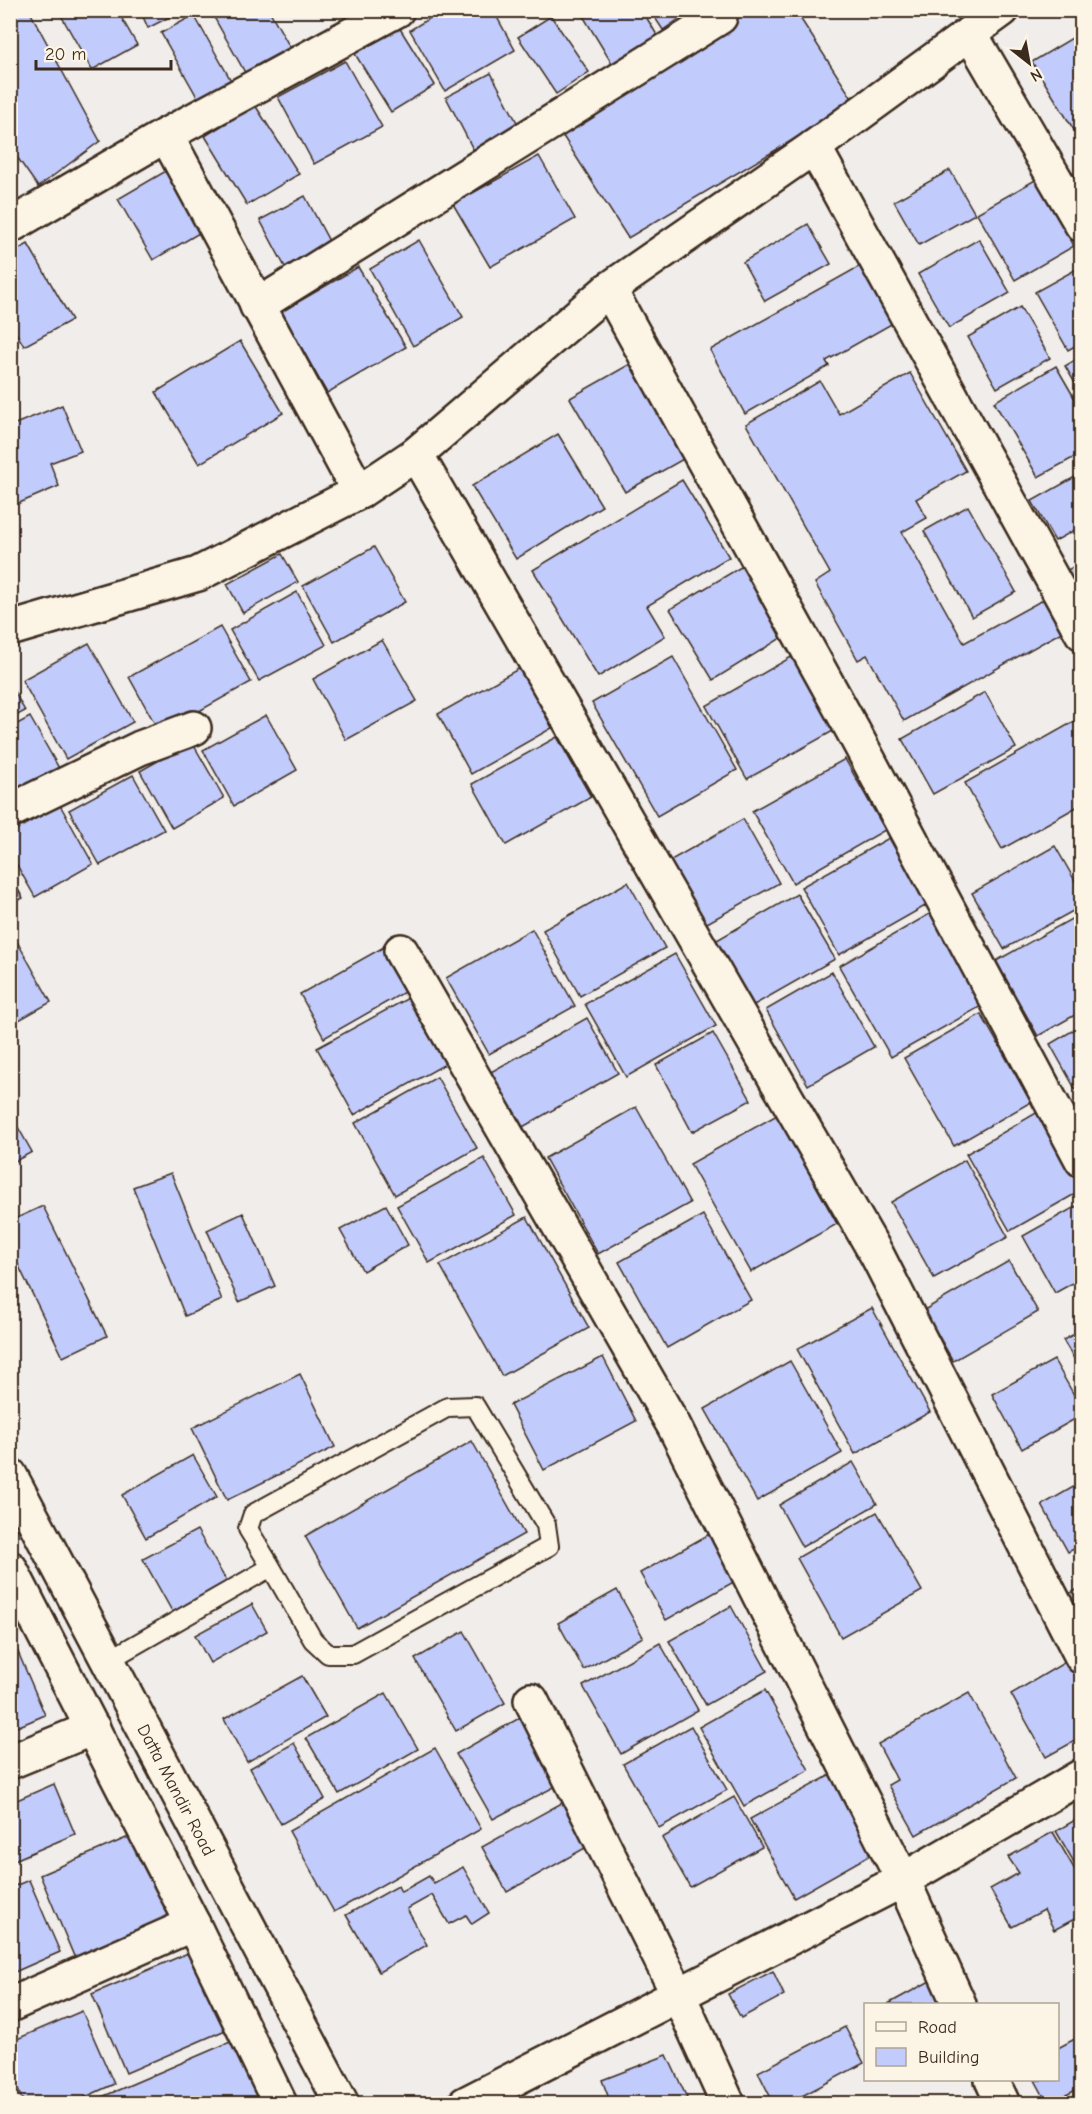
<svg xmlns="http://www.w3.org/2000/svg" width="1092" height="2114" viewBox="0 0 1092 2114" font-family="'Comic Neue',sans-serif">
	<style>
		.building { fill: #c1cbfc; stroke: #3b2a1e; stroke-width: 1.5 }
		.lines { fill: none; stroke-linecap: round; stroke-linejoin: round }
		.lane-casing { stroke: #3b2a1e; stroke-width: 22 }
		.street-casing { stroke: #3b2a1e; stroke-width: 38 }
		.secondary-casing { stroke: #3b2a1e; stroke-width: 38 }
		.lane { stroke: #fcf5e5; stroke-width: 18 }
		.street { stroke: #fcf5e5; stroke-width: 33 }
		.secondary { stroke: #fcf5e5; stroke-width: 33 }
		.labels { text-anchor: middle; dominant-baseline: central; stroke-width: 5; stroke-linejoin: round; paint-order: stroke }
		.street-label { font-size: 18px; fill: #3b2a1e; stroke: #fcf5e5 }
	</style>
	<rect width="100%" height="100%" fill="#f0edea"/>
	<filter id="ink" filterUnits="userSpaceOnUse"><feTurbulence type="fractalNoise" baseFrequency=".0167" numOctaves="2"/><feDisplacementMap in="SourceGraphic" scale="12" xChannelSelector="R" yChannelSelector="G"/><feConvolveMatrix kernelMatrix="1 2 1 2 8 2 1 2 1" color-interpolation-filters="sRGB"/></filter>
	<g filter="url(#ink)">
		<!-- building -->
		<g class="building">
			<path d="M10 10H29L100 141 38 187 10 147Z"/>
			<path d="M58 10H117L137 45 92 70Z"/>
			<path d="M140 10H183L148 28Z"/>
			<path d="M210 10H269L292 51 247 76Z"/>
			<path d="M443 10H493L515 50 445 91 410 30Z"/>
			<path d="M642 10 660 40 614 67 580 11Z"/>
			<path d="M650 10H692L663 30Z"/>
			<path d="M737 10H795L855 103 628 238 559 130Z"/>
			<path d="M194 15 233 84 200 102 161 33Z"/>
			<path d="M551 16 589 72 556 94 518 37Z"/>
			<path d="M399 27 435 85 391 112 355 54Z"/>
			<path d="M1082 32V143L1032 62Z"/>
			<path d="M345 61 382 127 314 164 278 97Z"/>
			<path d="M491 73 521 130 475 153 446 97Z"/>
			<path d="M255 105 299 174 247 205 205 136Z"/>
			<path d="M539 156 575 219 490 267 453 204Z"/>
			<path d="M178 164 213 225 153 260 118 199Z"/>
			<path d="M950 170 975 214 919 245 894 201Z"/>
			<path d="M1037 179 1074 246 1015 280 977 213Z"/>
			<path d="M305 196 330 243 285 267 260 220Z"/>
			<path d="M808 224 831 264 765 301 743 262Z"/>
			<path d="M979 239 1010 293 949 328 918 274Z"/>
			<path d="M419 240 463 317 413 346 370 269Z"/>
			<path d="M28 244 72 320 24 346 10 323V254Z"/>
			<path d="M869 261 902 318 826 361 829 366 745 414 710 350Z"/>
			<path d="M1082 266V342L1068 350 1035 292Z"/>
			<path d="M358 267 406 347 327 393 281 312Z"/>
			<path d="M1020 307 1050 358 997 388 968 337Z"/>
			<path d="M240 341 283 413 199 464 156 392Z"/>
			<path d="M1082 356V395L1065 366Z"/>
			<path d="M639 359 694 453 625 492 570 398Z"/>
			<path d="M1056 366 1082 411V453L1038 477 994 402Z"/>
			<path d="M910 373 966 471 916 499 927 518 902 532 964 643 1048 597 1067 629 904 721 867 655 858 660 815 583 830 573 746 424 820 381 839 414Z"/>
			<path d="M62 405 81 451 50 463 59 486 10 507V426Z"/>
			<path d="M558 434 602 506 516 559 472 486Z"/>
			<path d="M1082 473V526L1055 541 1032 501Z"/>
			<path d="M682 480 729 557 647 606 665 636 598 677 533 570Z"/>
			<path d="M968 506 1016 592 972 617 924 531Z"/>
			<path d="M374 547 405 602 334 642 303 586Z"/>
			<path d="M282 554 298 582 243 613 227 584Z"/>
			<path d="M751 561 794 630 713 680 670 609Z"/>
			<path d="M1082 562V607L1062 573Z"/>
			<path d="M297 592 326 645 259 681 230 630Z"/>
			<path d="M220 627 251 682 160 733 129 677Z"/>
			<path d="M382 640 417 701 346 740 313 679Z"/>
			<path d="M89 643 133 722 66 759 22 680Z"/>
			<path d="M793 656 835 730 747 779 706 706Z"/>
			<path d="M673 657 737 770 657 816 592 703Z"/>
			<path d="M520 668 552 728 471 774 438 714Z"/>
			<path d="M10 684 25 711 10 719Z"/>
			<path d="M985 692 1016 748 933 794 902 739Z"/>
			<path d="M266 715 297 770 234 806 203 750Z"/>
			<path d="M30 717 60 770 10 797V728Z"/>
			<path d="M1082 717V804L1002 849 965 783Z"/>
			<path d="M557 737 591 797 506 845 472 784Z"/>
			<path d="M192 742 224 798 172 828 140 771Z"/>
			<path d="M845 759 885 830 793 883 752 811Z"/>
			<path d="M133 775 164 830 100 865 69 810Z"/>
			<path d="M60 805 93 864 35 897 10 853V833Z"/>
			<path d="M743 819 779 883 700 927 664 864Z"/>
			<path d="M889 838 927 905 839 955 801 887Z"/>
			<path d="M1055 846 1082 893V906L1004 949 972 893Z"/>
			<path d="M10 876 23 898 10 905Z"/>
			<path d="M628 882 665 948 580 996 543 930Z"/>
			<path d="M797 894 835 959 747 1009 710 944Z"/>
			<path d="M933 912 985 1004 891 1057 839 966Z"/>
			<path d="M1082 913V1011L1038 1036 996 961Z"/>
			<path d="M10 929 51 1002 10 1025Z"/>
			<path d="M532 929 575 1006 489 1054 446 978Z"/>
			<path d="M391 943 415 986 324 1038 300 994Z"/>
			<path d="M675 954 716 1026 626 1077 585 1004Z"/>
			<path d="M832 972 874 1047 808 1085 766 1010Z"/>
			<path d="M412 996 449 1062 354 1115 317 1048Z"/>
			<path d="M981 1014 1031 1102 954 1146 904 1058Z"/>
			<path d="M587 1018 618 1073 521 1128 489 1073Z"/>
			<path d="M1082 1025V1101L1050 1044Z"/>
			<path d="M713 1033 751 1100 692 1132 656 1065Z"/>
			<path d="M437 1077 477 1148 395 1195 355 1123Z"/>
			<path d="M636 1107 690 1203 598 1254 545 1158Z"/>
			<path d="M1043 1109 1082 1177V1190L1010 1231 966 1154Z"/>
			<path d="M10 1113 32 1152 10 1164Z"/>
			<path d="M777 1115 837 1224 751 1272 690 1164Z"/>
			<path d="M484 1158 516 1215 429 1263 397 1206Z"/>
			<path d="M965 1160 1008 1237 934 1278 891 1202Z"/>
			<path d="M171 1173 222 1300 185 1316 133 1187Z"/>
			<path d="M1082 1203V1278L1055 1293 1023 1236Z"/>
			<path d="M386 1205 408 1245 363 1271 340 1230Z"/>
			<path d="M43 1206 107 1336 63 1357 10 1248V1221Z"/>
			<path d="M243 1213 275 1286 239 1302 207 1230Z"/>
			<path d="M703 1215 751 1300 667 1348 619 1262Z"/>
			<path d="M527 1217 589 1328 502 1376 440 1265Z"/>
			<path d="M1009 1261 1038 1312 953 1361 924 1310Z"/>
			<path d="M872 1308 930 1412 855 1454 797 1349Z"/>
			<path d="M1082 1330V1372L1063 1340Z"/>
			<path d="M603 1357 636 1421 544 1470 510 1405Z"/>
			<path d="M1054 1360 1082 1409V1415L1022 1449 992 1394Z"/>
			<path d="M790 1361 842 1453 757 1501 705 1409Z"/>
			<path d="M300 1374 335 1447 227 1500 192 1428Z"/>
			<path d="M472 1441 524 1534 357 1628 305 1536Z"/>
			<path d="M193 1455 217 1497 146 1538 122 1495Z"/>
			<path d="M853 1462 877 1504 802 1547 779 1505Z"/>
			<path d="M1082 1482V1545L1068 1552 1042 1505Z"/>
			<path d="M877 1512 922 1591 841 1637 797 1558Z"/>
			<path d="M197 1530 227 1582 173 1613 143 1559Z"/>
			<path d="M713 1532 739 1579 666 1620 640 1573Z"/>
			<path d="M1082 1587V1626L1065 1596Z"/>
			<path d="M617 1590 643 1637 584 1670 558 1623Z"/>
			<path d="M252 1604 267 1631 210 1663 195 1635Z"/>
			<path d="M731 1606 767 1671 706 1705 669 1641Z"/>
			<path d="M464 1631 505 1703 456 1731 415 1659Z"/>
			<path d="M12 1638 45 1715 10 1730V1639Z"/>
			<path d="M660 1643 698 1710 621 1754 583 1686Z"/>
			<path d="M1067 1661 1082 1687V1737L1046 1757 1011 1694Z"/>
			<path d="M302 1676 326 1717 247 1762 224 1719Z"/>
			<path d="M765 1690 809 1770 744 1806 699 1727Z"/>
			<path d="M386 1693 418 1749 339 1794 306 1738Z"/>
			<path d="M969 1693 1016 1778 916 1835 888 1785 897 1780 878 1744Z"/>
			<path d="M523 1716 560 1784 493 1819 456 1754Z"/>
			<path d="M691 1726 727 1790 659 1828 623 1764Z"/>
			<path d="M294 1743 325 1799 281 1824 250 1768Z"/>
			<path d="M435 1748 481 1829 334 1912 289 1831Z"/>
			<path d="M836 1772 879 1850 794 1898 750 1819Z"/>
			<path d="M54 1784 75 1834 10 1862V1803Z"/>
			<path d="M734 1797 762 1847 690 1887 662 1838Z"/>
			<path d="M569 1799 594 1843 507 1892 482 1847Z"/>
			<path d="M1082 1816V1876L1056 1831Z"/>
			<path d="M1053 1832 1082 1882V1915L1054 1930 1044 1910 1012 1927 990 1889 1019 1873 1008 1857Z"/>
			<path d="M138 1833 175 1918 76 1961 40 1875Z"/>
			<path d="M463 1867 489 1913 472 1924 466 1915 449 1924 432 1895 407 1909 427 1945 379 1972 346 1915 398 1886 401 1892 429 1876 434 1883Z"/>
			<path d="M29 1880 60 1952 10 1974V1888Z"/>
			<path d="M195 1950 230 2028 126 2073 92 1994Z"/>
			<path d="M773 1971 784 1995 741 2018 728 1994Z"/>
			<path d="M930 1981 944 2004H888Z"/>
			<path d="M82 2011 114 2084 70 2104H24L10 2071V2042Z"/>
			<path d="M845 2027 864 2063 787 2104H774L758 2072Z"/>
			<path d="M1082 2035V2087L1048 2104 1035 2080H1058V2048Z"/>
			<path d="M237 2039 265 2104H105L102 2097Z"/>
			<path d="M667 2055 687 2098 675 2104H611L602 2080Z"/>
		</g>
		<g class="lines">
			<defs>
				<path id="lane" d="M107 1661 271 1567 313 1640 328 1654H353L549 1546 546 1525 475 1406 448 1407 253 1514 248 1529 271 1567"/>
				<g id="street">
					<path d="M970 33 1082 225"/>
					<path d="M166 135 359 492"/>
					<path d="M814 147 1082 633"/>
					<path d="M10 226 166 135 397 10"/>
					<path d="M609 289 852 729 1082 1160"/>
					<path d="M257 306 720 17"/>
					<path d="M416 454 877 1255 1082 1657"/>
					<path d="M10 811 140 748 194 728"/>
					<path d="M401 951 674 1426 903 1880 959 2004"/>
					<path d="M531 1700 679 1996 728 2104"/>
					<path d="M10 1762 93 1728"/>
					<path d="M10 2005 193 1924"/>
					<path d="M992 2080 1003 2104"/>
					<path d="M465 2104 903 1880 1082 1776"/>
				</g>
				<g id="secondary">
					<path d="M10 629 198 574 359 492 416 454 609 289 814 147 1002 10"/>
					<path id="s1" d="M10 1475 342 2104"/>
					<path d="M10 1568 193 1924 280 2104"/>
				</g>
			</defs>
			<!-- lane casing -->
			<use href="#lane" class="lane-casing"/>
			<!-- street casing -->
			<use href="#street" class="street-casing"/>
			<!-- secondary casing -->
			<use href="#secondary" class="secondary-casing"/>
			<!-- lane -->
			<use href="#lane" class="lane"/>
			<!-- street -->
			<use href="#street" class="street"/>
			<!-- secondary -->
			<use href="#secondary" class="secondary"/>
		</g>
	</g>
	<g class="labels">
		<!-- street labels -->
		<g class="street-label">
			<text stroke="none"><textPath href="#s1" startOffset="356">Datta Mandir Road</textPath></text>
		</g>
	</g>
	<!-- margin -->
	<rect width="1092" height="2114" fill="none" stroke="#fcf5e5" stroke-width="36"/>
	<rect x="18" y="18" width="1056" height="2078" fill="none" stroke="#3b2a1e" stroke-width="2" filter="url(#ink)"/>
	<!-- legend -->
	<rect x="864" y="2003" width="195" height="78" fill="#fcf5e5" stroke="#afa495" stroke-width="1.5"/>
	<rect x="876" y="2022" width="30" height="9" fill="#fcf5e5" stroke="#afa495" stroke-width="1.5"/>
	<text x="918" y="2033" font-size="18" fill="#3b2a1e">Road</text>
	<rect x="876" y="2048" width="30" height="18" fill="#c1cbfc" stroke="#afa495" stroke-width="1.5"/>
	<text x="918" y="2063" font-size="18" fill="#3b2a1e">Building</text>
	<!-- north arrow -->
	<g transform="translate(1029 63) rotate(149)" stroke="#fcf5e5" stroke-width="4.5" paint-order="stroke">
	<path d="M0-4.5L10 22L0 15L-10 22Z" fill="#3b2a1e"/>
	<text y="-9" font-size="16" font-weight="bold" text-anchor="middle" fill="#3b2a1e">N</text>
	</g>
	<!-- scale -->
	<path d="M36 60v9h135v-9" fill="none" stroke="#3b2a1e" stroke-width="3"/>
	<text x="45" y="60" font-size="18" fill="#3b2a1e" stroke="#fcf5e5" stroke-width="4.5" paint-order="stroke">20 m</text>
</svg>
